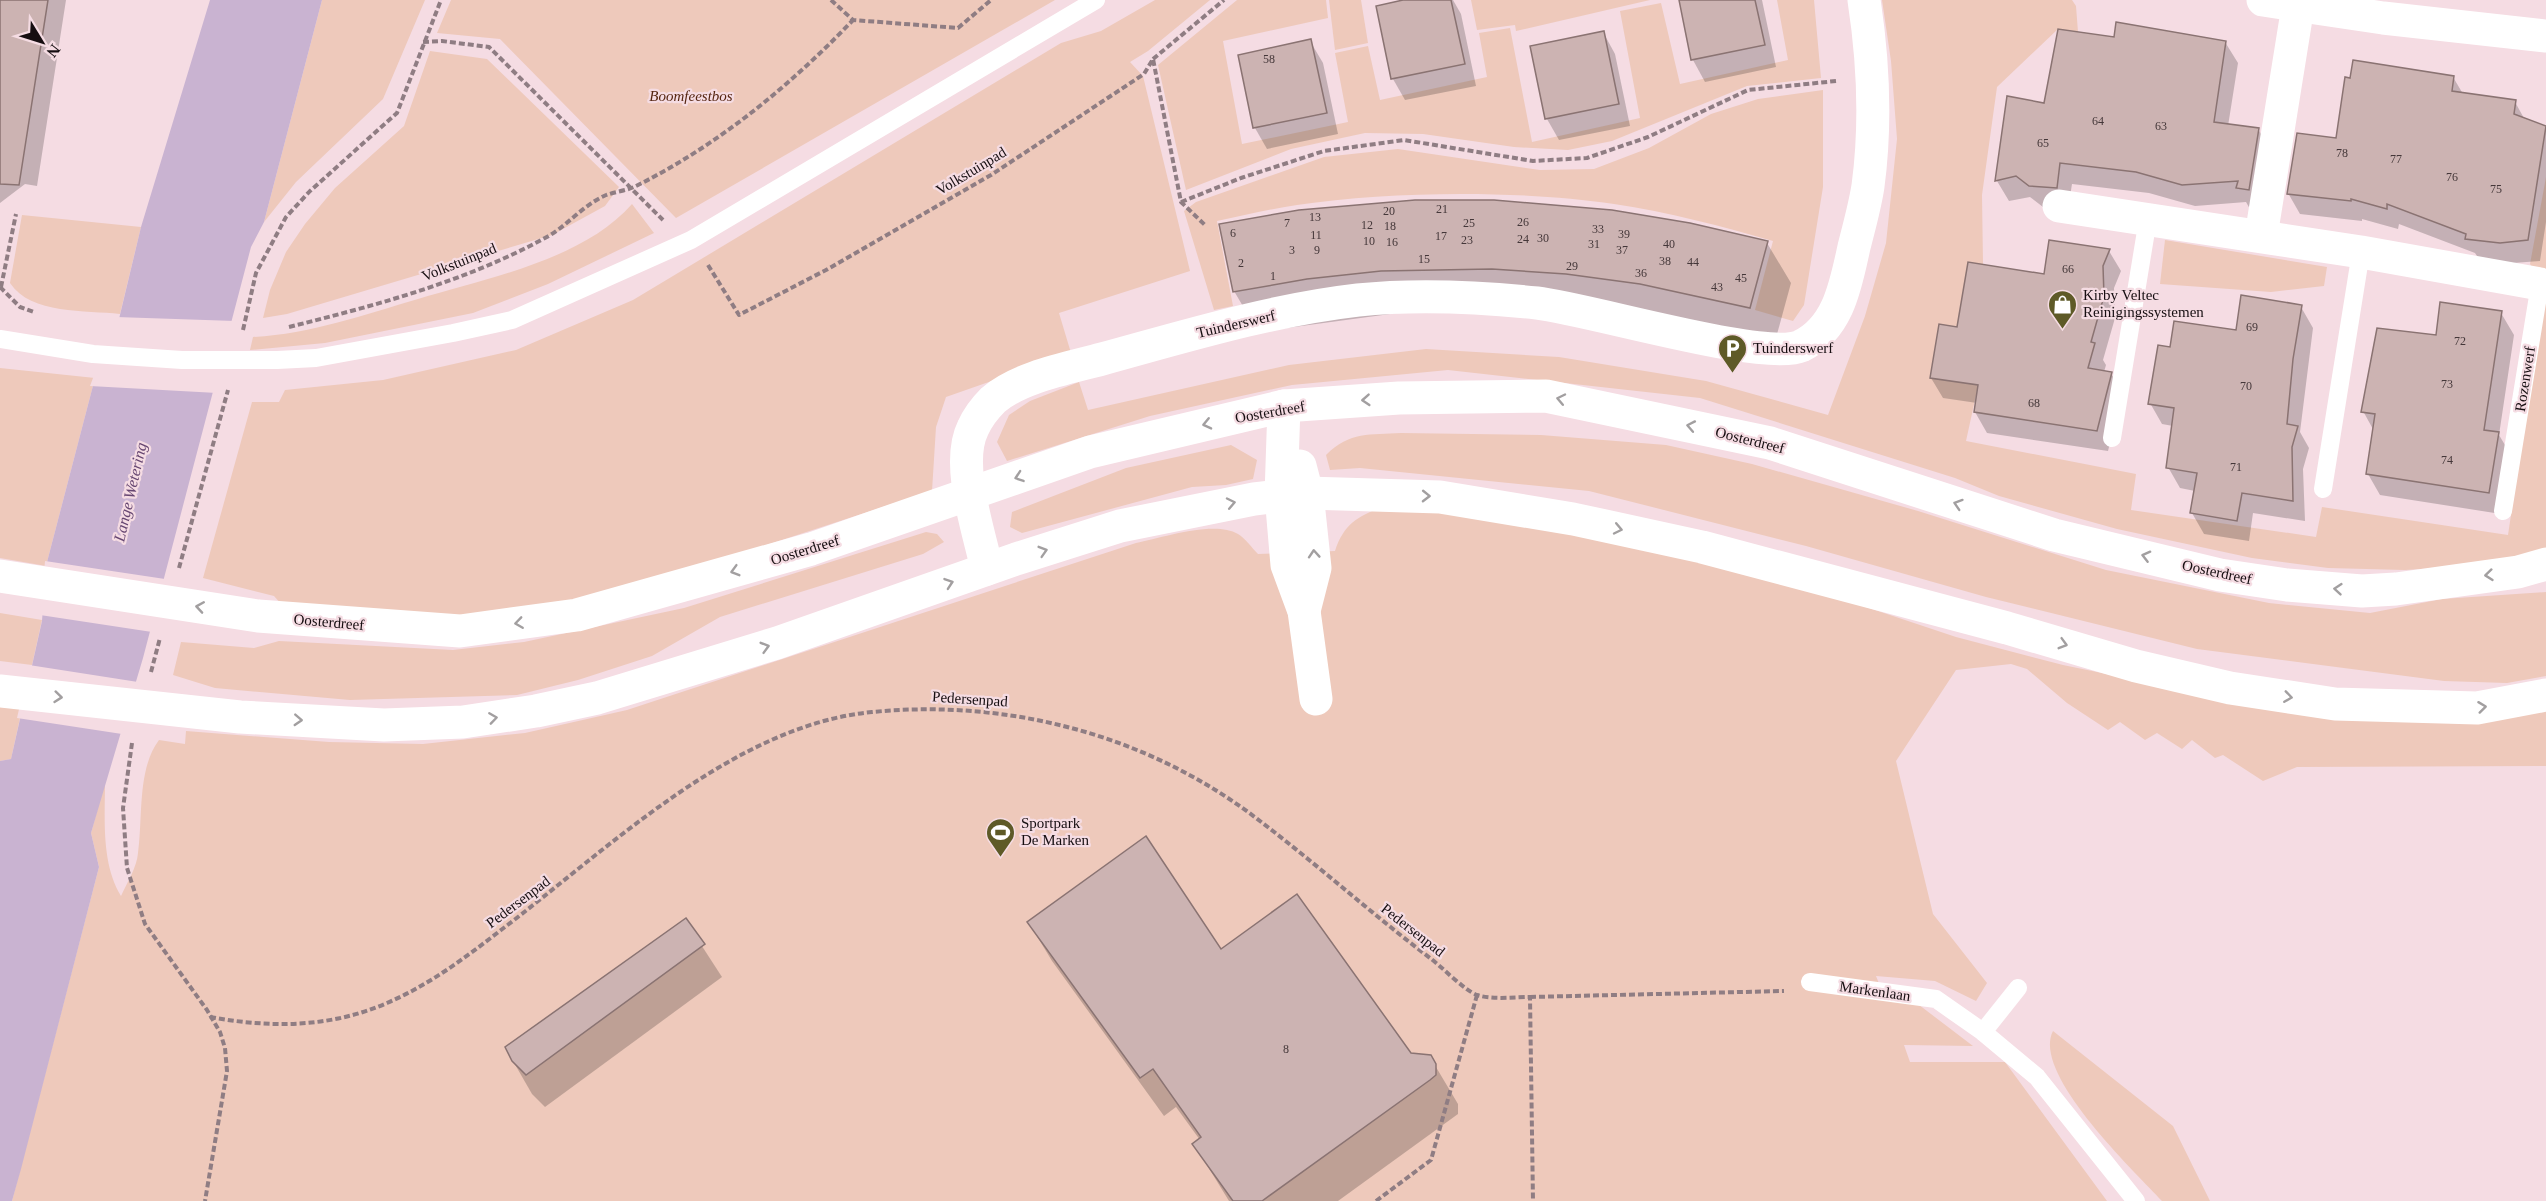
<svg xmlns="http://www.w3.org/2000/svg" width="2546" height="1201" viewBox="0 0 2546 1201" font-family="Georgia,serif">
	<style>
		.green { fill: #eec9bb }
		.water { fill: #c9b3d1 }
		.pier { fill: #f5dce3 }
		.shadow { fill: #0003 }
		.building { fill: #ccb3b2; stroke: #8a7372; stroke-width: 1.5 }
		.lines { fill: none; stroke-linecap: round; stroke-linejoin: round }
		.path { stroke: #8f7d83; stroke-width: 4; stroke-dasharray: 6 3; stroke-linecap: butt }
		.service { stroke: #fff; stroke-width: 18 }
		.minor { stroke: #fff; stroke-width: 33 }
		.secondary { stroke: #fff; stroke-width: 33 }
		.oneway { stroke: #a29fa0 }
		.labels { text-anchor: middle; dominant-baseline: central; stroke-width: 4.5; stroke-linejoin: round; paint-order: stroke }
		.number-label { font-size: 12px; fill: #443739 }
		.park-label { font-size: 15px; font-style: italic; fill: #552511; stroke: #f5dce3 }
		.street-label { font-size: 15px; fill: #160e11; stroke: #f5dce3 }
		.poi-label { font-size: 15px; fill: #160e11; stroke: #f5dce3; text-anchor: start }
		.water-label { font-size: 16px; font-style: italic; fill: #664671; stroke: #f5dce3 }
	</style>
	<rect width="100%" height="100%" fill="#f5dce3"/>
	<!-- green -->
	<g class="green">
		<path d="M322 0H425L383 99 296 182 264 222Z"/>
		<path d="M451 0H1055L676 218 500 39 437 33Z"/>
		<path d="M1155 0H1210L1148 51 1130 62 1143 76 1190 271 1059 313 1071 353 946 397 936 427 932 491 573 608 459 621 282 605 274 596 203 578 252 402H279L285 390 383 380 516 350 633 300 1061 43 1101 31Z"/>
		<path d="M1237 0H1326L1328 18 1223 41 1242 144 1348 122 1335 53 1368 46 1380 100 1487 77 1479 33 1510 28 1532 142 1640 118 1620 11 1661 3 1680 84 1788 60 1777 0H1814L1821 78 1747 86 1612 141 1568 150 1514 147 1423 134 1365 133 1291 149 1186 190 1158 65Z"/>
		<path d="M1329 0H1361L1368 43 1335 50Z"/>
		<path d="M1471 0H1650L1516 31 1515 25 1477 30Z"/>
		<path d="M1882 0H2072L2076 6 2078 32 2058 29 1997 87 1982 195 1983 263 1969 350 1978 386 1966 441 2136 474 2131 510 2316 537 2322 507 2508 535 2545 287 2530 264 2546 177V557L2504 564 2405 570 2328 568 2252 558 2117 529 1999 496 1955 478 1700 398 1448 370 1292 385 1150 416 1007 461 997 442 1009 415 1030 401 1079 382 1088 410 1289 365 1426 349 1559 357 1706 381 1828 415 1865 316 1886 243 1897 139 1891 61Z"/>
		<path d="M430 51 487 59 619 187 605 206 552 235 287 314 263 318 270 290 286 252 305 224 335 188 404 126Z"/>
		<path d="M1823 90V187L1804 305 1793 321 1755 310 1773 241C1721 226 1668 212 1614 204 1519 190 1392 191 1297 205 1270 209 1244 215 1217 221L1233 306 1214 310 1184 211 1196 202 1324 157 1398 149 1540 170 1594 169 1649 148 1711 114 1758 99Z"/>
		<path d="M632 204 654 233 548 284 473 313 325 343 250 350 253 337C310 334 363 315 418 299 487 278 583 260 632 204Z"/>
		<path d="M22 215 141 227 120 314C86 310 31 315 10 283Z"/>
		<path d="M2165 240 2327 267 2324 286 2271 292 2160 284Z"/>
		<path d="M0 368 95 378 46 566 0 558Z"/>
		<path d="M1401 433 1541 435 1666 445 1752 464 1918 511 2106 570 2269 603 2370 613 2442 599 2546 592V676L2507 683 2444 681 2197 649 1986 597 1806 546 1589 491 1360 468 1330 470 1326 455C1350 431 1370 435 1401 433Z"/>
		<path d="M1231 445 1257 460 1253 479 1226 485 1192 487 1022 533 1010 527 1012 512 1126 468Z"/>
		<path d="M1391 504 1590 531 1788 581 1956 637 2063 665 2204 694 2546 705V766L2297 767 2263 781 2223 755 2215 758 2192 740 2182 749 2157 733 2145 740 2120 722 2108 730 2067 703 2027 669 2011 664 1956 670 1896 761 1933 914 1987 983 1976 1001 1935 981 1876 976 1884 996 1906 995 1973 1046 1904 1045 1910 1062H2005L2107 1201H12L99 867 91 833 105 782C105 819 101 863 121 896 127 883 137 867 138 853 143 818 137 769 159 740L185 744 186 731 329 742 423 744 525 733 627 710 1136 543C1162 538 1214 520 1238 534 1245 538 1252 548 1258 554L1335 551C1345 520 1363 514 1391 504Z"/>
		<path d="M926 532 937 534 944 542 923 554 720 617 652 656 578 680 517 695 350 700 215 688 173 675 181 642 254 648 279 641 453 650 524 642 684 608Z"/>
		<path d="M0 613 42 620 32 665 0 661Z"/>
		<path d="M0 707 22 709 11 759 0 761Z"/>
		<path d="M2053 1031 2173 1126 2210 1201H2162C2133 1170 2031 1073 2053 1031Z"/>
	</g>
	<!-- water -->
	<path class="water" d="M210 0H322L264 222 251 247 143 658 91 833 99 867 21 1169 12 1201H0V761L11 759 42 621 46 566 95 378 119 319 141 227Z"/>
	<!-- pier -->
	<g class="pier">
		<path d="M116 317 235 321 217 393 90 386Z"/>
		<path d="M45 561 165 579 152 632 40 615Z"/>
		<path d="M29 665 138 682 122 734 17 718Z"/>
	</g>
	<!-- shadow -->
	<g class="shadow">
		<path d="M0 0H66L37 186 25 184 0 203Z"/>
		<path d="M1411 0H1453L1461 14 1476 86 1405 100 1393 79Z"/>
		<path d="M1680 0H1762L1776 67 1705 82 1693 60Z"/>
		<path d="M1603 32 1615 54 1630 126 1559 140 1547 119Z"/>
		<path d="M2115 39 2225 42 2238 63 2228 126 2258 129 2271 151 2250 209 2246 202 2195 206 2149 193 2072 184 2068 209 2043 207 2030 197 2009 201 1997 181 2045 104Z"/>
		<path d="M1310 41 1323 63 1338 134 1267 149 1255 128Z"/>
		<path d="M2453 77 2463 94 2515 102 2525 120 2546 129V222L2540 261 2513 263 2479 259 2475 253 2399 224 2398 229 2362 219V221L2300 214 2288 193 2337 140Z"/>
		<path d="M1494 201 1573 207 1651 217 1767 243 1791 283 1773 349 1554 311 1405 312 1258 332 1234 291Z"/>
		<path d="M2050 242 2109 251 2121 271 2114 288 2115 318 2103 360 2106 365 2104 372 2111 373 2122 394 2108 451 1987 433 1975 412 1977 403 1943 398 1931 378 1958 328 2045 276Z"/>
		<path d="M2301 307 2313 328 2300 432 2309 448 2303 469 2305 521 2253 513 2249 541 2204 534 2192 513 2195 491 2180 488 2168 467 2173 426 2162 424 2150 403 2171 348 2237 332Z"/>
		<path d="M2501 313 2514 335 2499 435 2511 455 2501 514 2380 495 2368 474 2374 431 2363 411 2437 337Z"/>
		<path d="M685 920 722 977 545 1107 532 1094 513 1061Z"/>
		<path d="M1029 923 1221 951 1410 1055 1430 1057 1458 1104V1114L1338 1201H1229L1194 1144 1200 1140 1176 1107 1164 1116 1052 961Z"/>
	</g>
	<!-- building -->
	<g class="building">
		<path d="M0 0H48L19 185 0 184Z"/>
		<path d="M1403 0H1451L1465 64 1391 79 1376 6Z"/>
		<path d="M1679 0H1755L1765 45 1691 60Z"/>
		<path d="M2116 22 2226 41 2214 122 2259 128 2249 190 2236 188 2238 181 2182 185 2136 172 2060 163 2057 188 2029 186 2016 176 1995 181 2007 96 2044 103 2058 29 2114 37Z"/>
		<path d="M1604 31 1619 104 1545 119 1530 46Z"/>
		<path d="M1311 39 1327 113 1253 128 1238 55Z"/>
		<path d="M2353 60 2454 76 2452 91 2516 100 2514 114 2546 126 2528 240 2500 243 2465 239 2466 234 2387 204V209L2351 199V201L2287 194 2297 133 2336 138 2345 77 2350 78Z"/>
		<path d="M1415 200H1494L1612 210 1690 223 1768 241 1750 308 1640 284 1566 274 1492 269 1381 271 1307 279 1233 292 1219 224 1299 210Z"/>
		<path d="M2049 240 2110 249 2103 266 2104 296 2091 342 2095 343 2088 368 2112 372 2097 431 1974 412 1978 385 1930 378 1939 324 1957 327 1968 262 2044 274Z"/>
		<path d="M2241 295 2302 305 2293 359 2287 424 2298 426 2292 447 2293 501 2242 493 2237 521 2190 513 2197 473 2166 468 2174 408 2148 404 2158 345 2170 347 2174 321 2236 330Z"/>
		<path d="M2440 302 2502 311 2484 430 2499 432 2489 493 2366 474 2375 414 2361 412 2377 328 2436 335Z"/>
		<path d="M1146 836 1221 949 1297 894 1411 1053 1431 1055 1436 1064V1075L1430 1080 1262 1201H1233L1192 1144 1201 1137 1153 1069 1140 1078 1027 922Z"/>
		<path d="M686 918 705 944 526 1075 512 1061 505 1047Z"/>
	</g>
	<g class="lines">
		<!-- path -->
		<g class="path">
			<path d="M831 0 853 20 958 28 991 0"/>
			<path d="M423 42 442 41 489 47 663 220"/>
			<path d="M1153 59 1224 0"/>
			<path d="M1181 202 1241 178 1324 151 1404 140 1533 161 1587 158 1648 137 1748 90 1836 81"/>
			<path d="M708 265 739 315 826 270 991 175 1144 74 1153 59 1181 202 1205 225"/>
			<path d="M0 287 20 307 34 312"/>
			<path d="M1 287 16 214"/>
			<path d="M289 327C377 305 464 282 545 238 566 227 582 206 604 196 613 192 625 191 634 187 717 146 790 86 853 20"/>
			<path d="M243 330 256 273 286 217 310 191 397 113 441 0"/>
			<path d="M179 568 228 390"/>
			<path d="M151 672 160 638"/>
			<path d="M132 743 123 808 127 868 145 924 207 1010 220 1032 225 1048 227 1071 205 1201"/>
			<path d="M1530 997 1784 991"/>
			<path d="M210 1017C270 1028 330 1028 387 1003 429 985 465 958 501 930 607 850 734 725 872 712 1005 699 1140 733 1248 812 1310 858 1368 911 1430 958 1442 967 1464 990 1477 995 1492 1000 1515 997 1530 997L1533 1201"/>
			<path d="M1376 1201 1431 1160 1477 995"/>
		</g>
		<!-- service -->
		<g class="service">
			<path d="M0 339 93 354 182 360H277L316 358 453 333 512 320 691 240 1096 0"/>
			<path d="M2112 438 2148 219"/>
			<path d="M2323 489 2361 252"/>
			<path d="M2503 511 2540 284"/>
			<path d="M1810 982 1936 999 1983 1032 2037 1077 2136 1201"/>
			<path d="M1983 1032 2018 988"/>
		</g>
		<!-- minor -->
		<g class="minor">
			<path d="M2263 0 2383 18 2546 36"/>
			<path d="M2059 206 2361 252 2540 284"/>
			<path d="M2261 236 2298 6"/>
			<path d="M1284 406 1281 495 1287 565 1304 611 1316 699"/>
			<path d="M1300 466 1307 493 1315 568 1304 611"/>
			<path d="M987 569C979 531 955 464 973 428 977 419 986 407 993 400 1019 377 1069 368 1102 359 1186 336 1271 310 1358 300 1416 294 1479 297 1537 303 1589 309 1765 362 1801 346 1839 328 1846 283 1854 247 1859 227 1865 206 1868 186 1876 126 1873 59 1864 0"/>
		</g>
		<!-- secondary -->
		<g class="secondary">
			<path d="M0 576 258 616 460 631 577 615 811 549 1090 452 1284 406 1399 398 1546 396 1770 443 2054 535 2220 575 2287 585 2362 591 2396 589 2518 572 2546 564"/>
			<path d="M0 691 240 717 384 725 463 722 536 711 597 698 777 643 1016 559 1120 526 1254 499 1307 493 1440 497 1573 519 1702 547 2007 628 2136 666 2230 688 2335 704 2477 708 2546 695"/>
		</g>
	</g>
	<!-- one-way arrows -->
	<defs><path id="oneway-chevron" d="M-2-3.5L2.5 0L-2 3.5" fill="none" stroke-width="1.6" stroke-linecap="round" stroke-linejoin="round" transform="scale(1.5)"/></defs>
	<g class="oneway">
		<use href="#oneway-chevron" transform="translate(1561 399) rotate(-168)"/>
		<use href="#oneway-chevron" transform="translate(1366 400) rotate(176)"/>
		<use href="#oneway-chevron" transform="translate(1207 424) rotate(167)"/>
		<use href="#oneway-chevron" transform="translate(1691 426) rotate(-169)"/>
		<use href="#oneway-chevron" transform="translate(1019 477) rotate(161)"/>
		<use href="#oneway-chevron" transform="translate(1426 496) rotate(1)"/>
		<use href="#oneway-chevron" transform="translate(1231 503) rotate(-12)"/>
		<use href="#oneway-chevron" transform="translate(1958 504) rotate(-162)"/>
		<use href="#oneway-chevron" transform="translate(1618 529) rotate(12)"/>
		<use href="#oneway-chevron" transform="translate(1043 551) rotate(-17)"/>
		<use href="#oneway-chevron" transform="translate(1314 554) rotate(-94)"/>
		<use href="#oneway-chevron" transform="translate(2146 556) rotate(-166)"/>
		<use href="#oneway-chevron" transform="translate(735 571) rotate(164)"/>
		<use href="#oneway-chevron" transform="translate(2489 575) rotate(174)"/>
		<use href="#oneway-chevron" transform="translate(949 583) rotate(-19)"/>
		<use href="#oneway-chevron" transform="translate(2338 589) rotate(-175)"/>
		<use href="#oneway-chevron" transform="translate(200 607) rotate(-171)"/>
		<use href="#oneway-chevron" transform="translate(519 623) rotate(172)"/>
		<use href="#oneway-chevron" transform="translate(2063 644) rotate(16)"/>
		<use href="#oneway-chevron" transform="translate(765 647) rotate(-16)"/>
		<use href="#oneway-chevron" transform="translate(58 697) rotate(6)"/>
		<use href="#oneway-chevron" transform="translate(2288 697) rotate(8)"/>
		<use href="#oneway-chevron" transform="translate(2482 707) rotate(-7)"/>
		<use href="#oneway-chevron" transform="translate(493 718) rotate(-8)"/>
		<use href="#oneway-chevron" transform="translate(298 720) rotate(3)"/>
	</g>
	<!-- icons -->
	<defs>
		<symbol id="shop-pin" viewBox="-11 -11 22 30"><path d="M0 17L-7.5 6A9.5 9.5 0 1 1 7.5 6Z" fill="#5e5a27" stroke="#f5dce3"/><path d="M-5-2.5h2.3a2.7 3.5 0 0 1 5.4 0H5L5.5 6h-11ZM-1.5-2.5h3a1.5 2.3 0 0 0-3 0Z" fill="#fff"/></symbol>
		<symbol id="parking-pin" viewBox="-11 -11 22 30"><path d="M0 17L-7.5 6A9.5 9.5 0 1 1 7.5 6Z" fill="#5e5a27" stroke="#f5dce3"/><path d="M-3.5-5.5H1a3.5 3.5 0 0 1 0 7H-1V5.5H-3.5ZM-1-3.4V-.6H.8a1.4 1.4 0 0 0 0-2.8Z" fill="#fff"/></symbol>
		<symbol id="stadium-pin" viewBox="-11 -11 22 30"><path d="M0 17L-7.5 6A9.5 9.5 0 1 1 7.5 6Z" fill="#5e5a27" stroke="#f5dce3"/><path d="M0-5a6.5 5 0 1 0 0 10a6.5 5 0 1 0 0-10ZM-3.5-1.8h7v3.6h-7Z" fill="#fff"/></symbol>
	</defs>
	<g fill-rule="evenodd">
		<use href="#shop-pin" x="2046" y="288" width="33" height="45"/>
		<use href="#parking-pin" x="1716" y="332" width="33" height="45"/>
		<use href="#stadium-pin" x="984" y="816" width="33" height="45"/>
	</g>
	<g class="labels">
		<!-- number labels -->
		<g class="number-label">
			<text x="1269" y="59">58</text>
			<text x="2098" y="121">64</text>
			<text x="2161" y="126">63</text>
			<text x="2043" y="143">65</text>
			<text x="2342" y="153">78</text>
			<text x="2396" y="159">77</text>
			<text x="2452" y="177">76</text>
			<text x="2496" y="189">75</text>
			<text x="1442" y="209">21</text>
			<text x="1389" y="211">20</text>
			<text x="1315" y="217">13</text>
			<text x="1523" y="222">26</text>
			<text x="1287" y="223">7</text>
			<text x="1469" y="223">25</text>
			<text x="1367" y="225">12</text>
			<text x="1390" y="226">18</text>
			<text x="1598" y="229">33</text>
			<text x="1233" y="233">6</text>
			<text x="1624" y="234">39</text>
			<text x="1316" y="235">11</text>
			<text x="1441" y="236">17</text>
			<text x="1543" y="238">30</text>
			<text x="1523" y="239">24</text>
			<text x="1467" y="240">23</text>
			<text x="1369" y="241">10</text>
			<text x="1392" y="242">16</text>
			<text x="1594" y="244">31</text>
			<text x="1669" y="244">40</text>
			<text x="1292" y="250">3</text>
			<text x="1317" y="250">9</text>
			<text x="1622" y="250">37</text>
			<text x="1424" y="259">15</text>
			<text x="1665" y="261">38</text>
			<text x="1693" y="262">44</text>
			<text x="1241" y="263">2</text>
			<text x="1572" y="266">29</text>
			<text x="2068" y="269">66</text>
			<text x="1641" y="273">36</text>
			<text x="1273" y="276">1</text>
			<text x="1741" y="278">45</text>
			<text x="1717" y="287">43</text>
			<text x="2252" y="327">69</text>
			<text x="2460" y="341">72</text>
			<text x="2447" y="384">73</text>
			<text x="2246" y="386">70</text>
			<text x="2034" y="403">68</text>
			<text x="2447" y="460">74</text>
			<text x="2236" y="467">71</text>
			<text x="1286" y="1049">8</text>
		</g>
		<!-- park labels -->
		<g class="park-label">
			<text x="691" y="96">Boomfeestbos</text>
		</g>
		<!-- street labels -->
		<g class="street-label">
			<text transform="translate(971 171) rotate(-31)">Volkstuinpad</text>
			<text transform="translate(459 262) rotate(-22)">Volkstuinpad</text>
			<text transform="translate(1236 324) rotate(-13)">Tuinderswerf</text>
			<text transform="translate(2525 379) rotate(-81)">Rozenwerf</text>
			<text transform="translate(1270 412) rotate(-10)">Oosterdreef</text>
			<text transform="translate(1750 440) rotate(14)">Oosterdreef</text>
			<text transform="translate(805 550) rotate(-17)">Oosterdreef</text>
			<text transform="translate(2217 572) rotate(12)">Oosterdreef</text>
			<text transform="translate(329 622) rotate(5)">Oosterdreef</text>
			<text transform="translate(970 699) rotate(4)">Pedersenpad</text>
			<text transform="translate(518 902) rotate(-37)">Pedersenpad</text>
			<text transform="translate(1413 930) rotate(38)">Pedersenpad</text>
			<text transform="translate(1875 991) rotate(8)">Markenlaan</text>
		</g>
		<!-- poi labels -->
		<g class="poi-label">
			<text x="2083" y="295">Kirby Veltec<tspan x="2083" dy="17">Reinigingssystemen</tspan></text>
			<text x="1753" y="348">Tuinderswerf</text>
			<text x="1021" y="823">Sportpark<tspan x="1021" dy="17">De Marken</tspan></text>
		</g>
		<!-- water labels -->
		<g class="water-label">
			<text transform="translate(130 492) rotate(-77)">Lange Wetering</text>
		</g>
	</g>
	<!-- north arrow -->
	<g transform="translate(42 42) rotate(128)" stroke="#f5dce3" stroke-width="4.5" paint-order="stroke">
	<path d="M0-4.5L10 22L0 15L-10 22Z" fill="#160e11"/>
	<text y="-9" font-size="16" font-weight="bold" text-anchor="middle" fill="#160e11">N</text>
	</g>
</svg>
